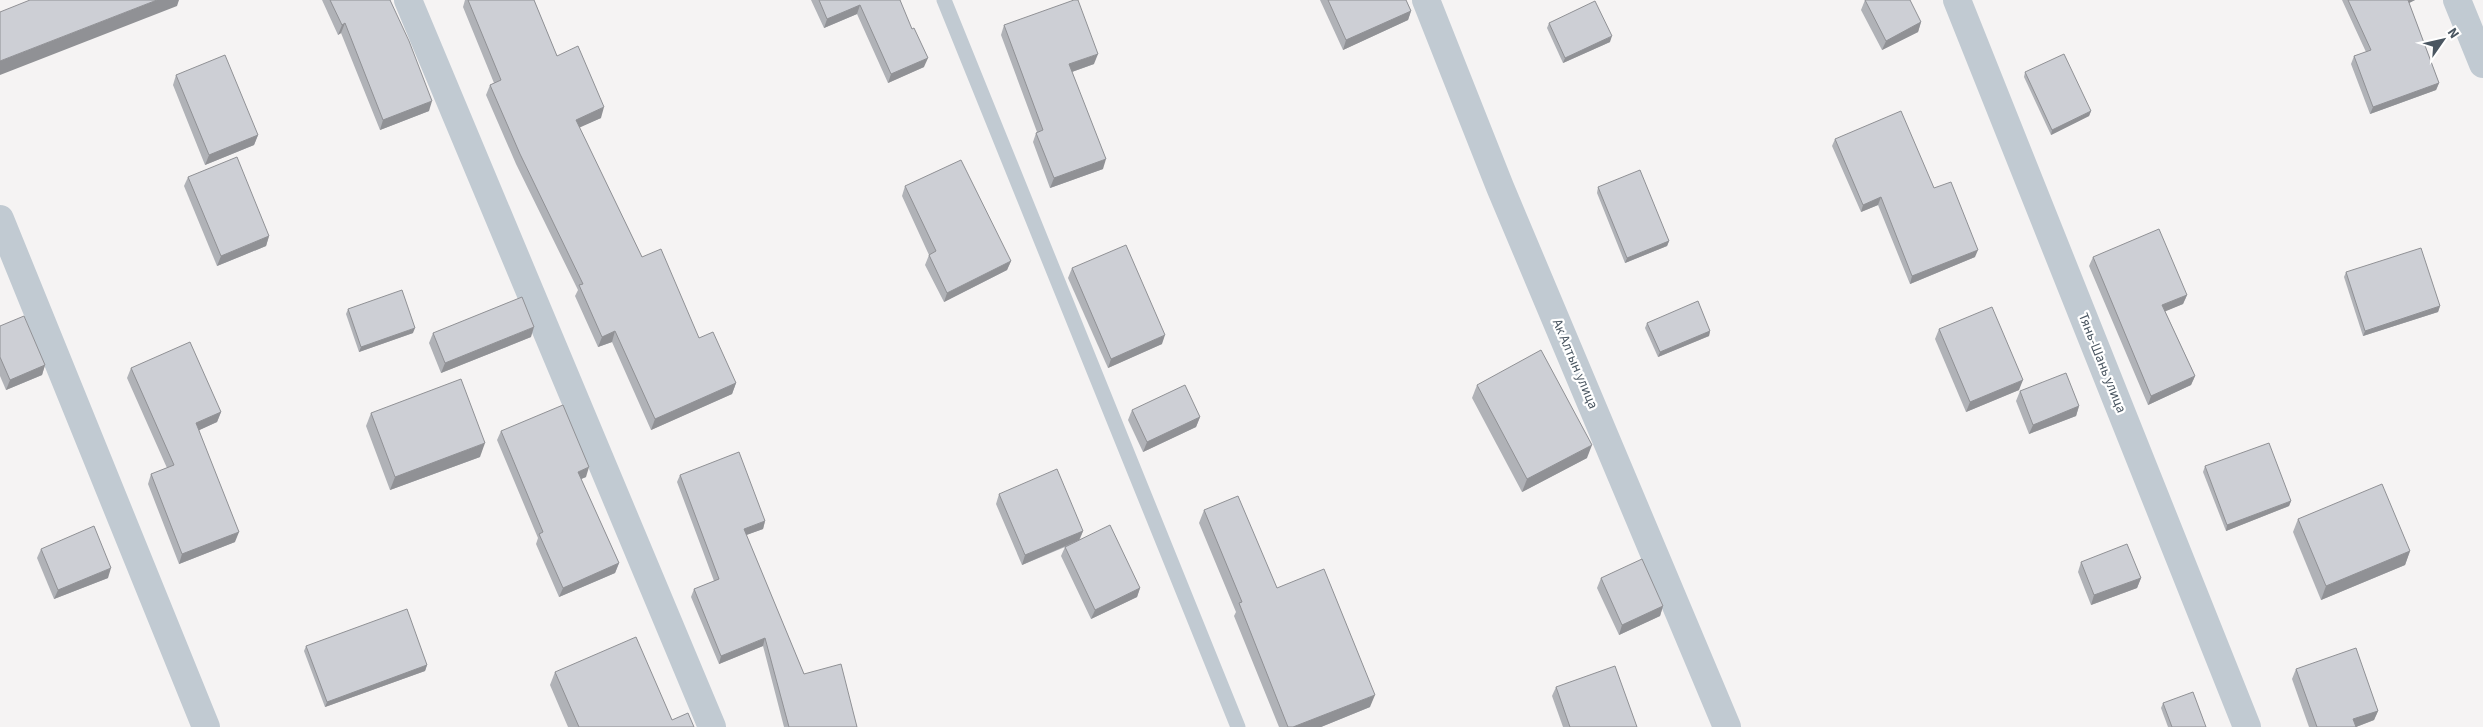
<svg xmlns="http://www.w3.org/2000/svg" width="2483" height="727" viewBox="0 0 2483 727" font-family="'Source Sans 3',sans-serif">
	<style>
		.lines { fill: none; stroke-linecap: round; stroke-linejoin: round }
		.lane { stroke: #c1cad2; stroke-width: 15 }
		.street { stroke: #c1cad2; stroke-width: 28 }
		.wall { fill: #b0b2b7 }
		.shaded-wall { fill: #909195 }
		.building { fill: #cdcfd5; stroke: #909195 }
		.labels { text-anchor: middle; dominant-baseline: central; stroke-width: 4.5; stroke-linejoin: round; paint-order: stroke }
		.street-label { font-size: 14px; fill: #4a5661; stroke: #fff }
	</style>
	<rect width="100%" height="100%" fill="#f5f3f3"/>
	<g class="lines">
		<!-- lane -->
		<path class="lane" d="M944 0 1238 727"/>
		<!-- street -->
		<g class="street">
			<path d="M408 0 712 727"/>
			<path d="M1426 0 1500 187 1727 727"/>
			<path d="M1957 0 2247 727"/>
			<path d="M2457 0 2483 64"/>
			<path d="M0 219 206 727"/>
		</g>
	</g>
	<!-- wall -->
	<g class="wall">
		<path d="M322 0H390L429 111 380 130 341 33 338 35Z"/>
		<path d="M465 0H534L557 56 601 118 579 127 642 257 699 338 736 383 732 394 651 430 612 342 598 347 575 296 578 290 516 164 486 95 490 85 494 83 463 7Z"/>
		<path d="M811 0H900L924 67 888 83 857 14 824 28Z"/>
		<path d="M1320 0H1406L1411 11 1408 20 1343 50Z"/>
		<path d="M1865 0 1921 22 1918 32 1882 50 1861 10Z"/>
		<path d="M2342 0H2415L2409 3 2439 83 2436 90 2370 114 2351 64 2354 56 2366 52Z"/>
		<path d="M1549 23 1610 42 1563 63 1547 28Z"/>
		<path d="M1004 25 1094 64 1072 72 1103 169 1050 188 1033 142 1036 133 1037 132 1001 35Z"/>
		<path d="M2025 72 2091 111 2089 116 2051 135 2024 77Z"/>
		<path d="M176 75 258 135 254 145 205 165 173 85Z"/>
		<path d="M1835 139 1975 257 1910 284 1878 205 1861 212 1832 146Z"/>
		<path d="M188 177 269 236 266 246 217 266 184 186Z"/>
		<path d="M905 186 1011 261 1007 270 944 302 925 265 929 255 902 196Z"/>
		<path d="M1598 187 1669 241 1667 246 1625 263 1597 193Z"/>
		<path d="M2093 257 2187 295 2183 304 2165 311 2195 376 2191 385 2148 405 2089 266Z"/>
		<path d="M1072 268 1162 344 1108 368 1068 278Z"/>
		<path d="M2346 272 2440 306 2438 312 2363 336 2344 277Z"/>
		<path d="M348 309 413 333 359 352 346 314Z"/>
		<path d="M1647 323 1710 331 1709 336 1658 357 1645 328Z"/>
		<path d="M0 326 45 365 42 375 6 390 0 376Z"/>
		<path d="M1939 329 2019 390 1966 412 1935 339Z"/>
		<path d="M433 333 531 337 441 373 429 343Z"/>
		<path d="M131 368 221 412 217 422 199 430 235 542 179 564 148 484 151 474 167 468 127 378Z"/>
		<path d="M1477 385 1587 458 1522 492 1472 398Z"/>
		<path d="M2020 391 2079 406 2076 416 2029 434 2016 401Z"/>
		<path d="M1132 410 1200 417 1196 427 1143 452 1128 420Z"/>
		<path d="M371 413 480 457 390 490 366 426Z"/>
		<path d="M501 431 586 477 581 479 619 563 615 573 559 597 536 544 538 538 497 440Z"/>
		<path d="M2205 466 2291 501 2289 506 2226 531 2203 472Z"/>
		<path d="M680 475 765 521 763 529 746 535 804 674 857 727H784L763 646 719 664 691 597 694 589 714 581 677 482Z"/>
		<path d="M999 494 1083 531 1080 539 1140 588 1137 597 1091 619 1061 556 1065 547 1022 565 996 504Z"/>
		<path d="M1204 510 1277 588 1370 707 1321 727H1279L1234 616 1236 612 1199 523Z"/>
		<path d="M2298 519 2410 551 2405 565 2321 600 2293 532Z"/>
		<path d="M41 549 108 578 54 599 37 558Z"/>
		<path d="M2081 562 2141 578 2137 588 2091 605 2078 572Z"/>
		<path d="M1601 578 1663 606 1660 616 1619 635 1597 588Z"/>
		<path d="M306 646 427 665 425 671 325 707 304 651Z"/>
		<path d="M2296 669 2378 711 2374 720 2356 727H2309L2292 679Z"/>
		<path d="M555 672 672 720 694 727H568L550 685Z"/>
		<path d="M1556 687 1637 727H1563L1552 696Z"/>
		<path d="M2163 703 2206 727H2168L2161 708Z"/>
	</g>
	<!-- shaded-wall -->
	<g class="shaded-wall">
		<path d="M157 0H179L177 6 0 75V61Z"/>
		<path d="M2407 0H2415L2405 5Z"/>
		<path d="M860 5 857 14 824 28 827 19Z"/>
		<path d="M1411 11 1408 20 1343 50 1346 40Z"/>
		<path d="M1921 22 1918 32 1882 50 1886 41Z"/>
		<path d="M345 23 341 33 338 35 342 25Z"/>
		<path d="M1612 36 1610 42 1563 63 1565 58Z"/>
		<path d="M1098 54 1094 64 1066 74 1069 64Z"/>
		<path d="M928 58 924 67 888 83 891 74Z"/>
		<path d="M2439 83 2436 90 2370 114 2373 107Z"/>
		<path d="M432 101 429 111 380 130 383 120Z"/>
		<path d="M604 107 601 118 572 131 576 120Z"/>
		<path d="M2091 111 2089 116 2051 135 2052 130Z"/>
		<path d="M258 135 254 145 205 165 209 155Z"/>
		<path d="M1106 159 1103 169 1050 188 1054 178Z"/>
		<path d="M1881 197 1878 205 1861 212 1863 205Z"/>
		<path d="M269 236 266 246 217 266 221 256Z"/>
		<path d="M1669 241 1667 246 1625 263 1627 258Z"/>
		<path d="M1978 250 1975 257 1910 284 1912 276Z"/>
		<path d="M1011 261 1007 270 944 302 947 293Z"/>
		<path d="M2187 295 2183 304 2159 314 2162 305Z"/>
		<path d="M2440 306 2438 312 2363 336 2365 331Z"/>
		<path d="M534 327 531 337 441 373 445 363Z"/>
		<path d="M415 328 413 333 359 352 361 347Z"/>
		<path d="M615 331 612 342 598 347 602 337Z"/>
		<path d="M1710 331 1709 336 1658 357 1660 352Z"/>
		<path d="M1165 335 1162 344 1108 368 1111 359Z"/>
		<path d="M45 365 42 375 6 390 10 380Z"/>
		<path d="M2195 376 2191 385 2148 405 2151 396Z"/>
		<path d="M2023 380 2019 390 1966 412 1970 402Z"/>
		<path d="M736 383 732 394 651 430 655 419Z"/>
		<path d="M2079 406 2076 416 2029 434 2033 425Z"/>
		<path d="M221 412 217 422 193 433 196 423Z"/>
		<path d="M1200 417 1196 427 1143 452 1147 442Z"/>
		<path d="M485 443 480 457 390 490 395 477Z"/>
		<path d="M1592 445 1587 458 1522 492 1527 479Z"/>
		<path d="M589 467 586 477 574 482 578 472Z"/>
		<path d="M2291 501 2289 506 2226 531 2227 525Z"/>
		<path d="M765 521 763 529 741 537 744 529Z"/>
		<path d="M1083 531 1079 540 1022 565 1025 555Z"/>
		<path d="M239 532 235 542 179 564 182 554Z"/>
		<path d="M2410 551 2405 565 2321 600 2326 586Z"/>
		<path d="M619 563 615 573 559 597 563 588Z"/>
		<path d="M111 568 108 578 54 599 58 590Z"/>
		<path d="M2141 578 2137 588 2091 605 2094 595Z"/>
		<path d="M1140 588 1137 597 1091 619 1095 610Z"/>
		<path d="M1663 606 1660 616 1619 635 1622 625Z"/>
		<path d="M765 638 763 646 719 664 721 656Z"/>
		<path d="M427 665 425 671 325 707 327 702Z"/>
		<path d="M1375 695 1370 707 1321 727H1293Z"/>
		<path d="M2378 711 2374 720 2356 727 2353 719Z"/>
	</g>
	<!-- building -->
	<g class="building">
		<path d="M30 0H157L0 61V12Z"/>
		<path d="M330 0H390L409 41 432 101 383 120 345 23 342 25Z"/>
		<path d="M468 0H534L557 56 578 46 604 107 576 120 642 257 661 249 699 338 713 332 736 383 655 419 615 331 602 337 579 285 583 284 520 154 490 85 501 80Z"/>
		<path d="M819 0H900L912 29 914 28 928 58 891 74 860 5 827 19Z"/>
		<path d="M1074 0H1078L1098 54 1069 64 1106 159 1054 178 1036 133 1043 130 1004 25Z"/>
		<path d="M1328 0H1406L1411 11 1346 40Z"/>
		<path d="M1865 0H1910L1921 22 1886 41Z"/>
		<path d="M2348 0H2408L2439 83 2373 107 2354 56 2371 50Z"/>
		<path d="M1595 1 1612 36 1565 58 1549 23Z"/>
		<path d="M2064 54 2091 111 2052 130 2025 72Z"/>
		<path d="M225 55 258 135 209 155 176 75Z"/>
		<path d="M1901 111 1934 188 1951 182 1978 250 1912 276 1881 197 1863 205 1835 139Z"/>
		<path d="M237 157 269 236 221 256 188 177Z"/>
		<path d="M961 160 1011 261 947 293 929 255 936 251 905 186Z"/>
		<path d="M1640 170 1669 241 1627 258 1598 187Z"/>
		<path d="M2159 229 2187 295 2162 305 2195 376 2151 396 2093 257Z"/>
		<path d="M1126 245 1165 335 1111 359 1072 268Z"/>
		<path d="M2421 248 2440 306 2365 331 2346 272Z"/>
		<path d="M402 290 415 328 361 347 348 309Z"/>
		<path d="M522 297 534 327 445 363 433 333Z"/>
		<path d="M1698 301 1710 331 1660 352 1647 323Z"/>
		<path d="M1992 307 2023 380 1970 402 1939 329Z"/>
		<path d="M24 316 45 365 10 380 0 357V326Z"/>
		<path d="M190 342 221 412 196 423 239 532 182 554 151 474 174 465 131 368Z"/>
		<path d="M1541 350 1592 445 1527 479 1477 385Z"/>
		<path d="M2066 373 2079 406 2033 425 2020 391Z"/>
		<path d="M461 379 485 443 395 477 371 413Z"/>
		<path d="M1185 385 1200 417 1147 442 1132 410Z"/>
		<path d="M563 405 589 467 578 472 619 563 563 588 539 534 543 532 501 431Z"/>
		<path d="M2269 443 2291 501 2227 525 2205 466Z"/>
		<path d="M739 452 765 521 744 529 804 674 841 664 857 727H789L765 638 721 656 694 589 719 579 680 475Z"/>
		<path d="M1057 469 1083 531 1025 555 999 494Z"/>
		<path d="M2382 484 2410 551 2326 586 2298 519Z"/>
		<path d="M1238 496 1277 588 1324 569 1375 695 1293 727H1288L1239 603 1242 602 1204 510Z"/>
		<path d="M1110 525 1140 588 1095 610 1065 547Z"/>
		<path d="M94 526 111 568 58 590 41 549Z"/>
		<path d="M2127 544 2141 578 2094 595 2081 562Z"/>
		<path d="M1642 559 1663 606 1622 625 1601 578Z"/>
		<path d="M407 609 427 665 327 702 306 646Z"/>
		<path d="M636 637 672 720 688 713 694 727H579L555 672Z"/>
		<path d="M2356 648 2378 711 2353 719 2356 727H2317L2296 669Z"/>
		<path d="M1615 666 1637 727H1570L1556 687Z"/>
		<path d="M2193 692 2206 727H2172L2163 703Z"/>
	</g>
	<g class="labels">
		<!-- street labels -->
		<g class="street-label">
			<text transform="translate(2102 363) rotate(68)">Тянь-Шань улица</text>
			<text transform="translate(1575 364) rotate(67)">Ак Алтын улица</text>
		</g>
	</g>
	<!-- north arrow -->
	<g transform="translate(2443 40) rotate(56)" stroke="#ffffff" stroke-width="4" paint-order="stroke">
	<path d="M0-4L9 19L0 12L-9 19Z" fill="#4a5661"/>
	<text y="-8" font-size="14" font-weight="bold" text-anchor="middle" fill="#4a5661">N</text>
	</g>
</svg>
